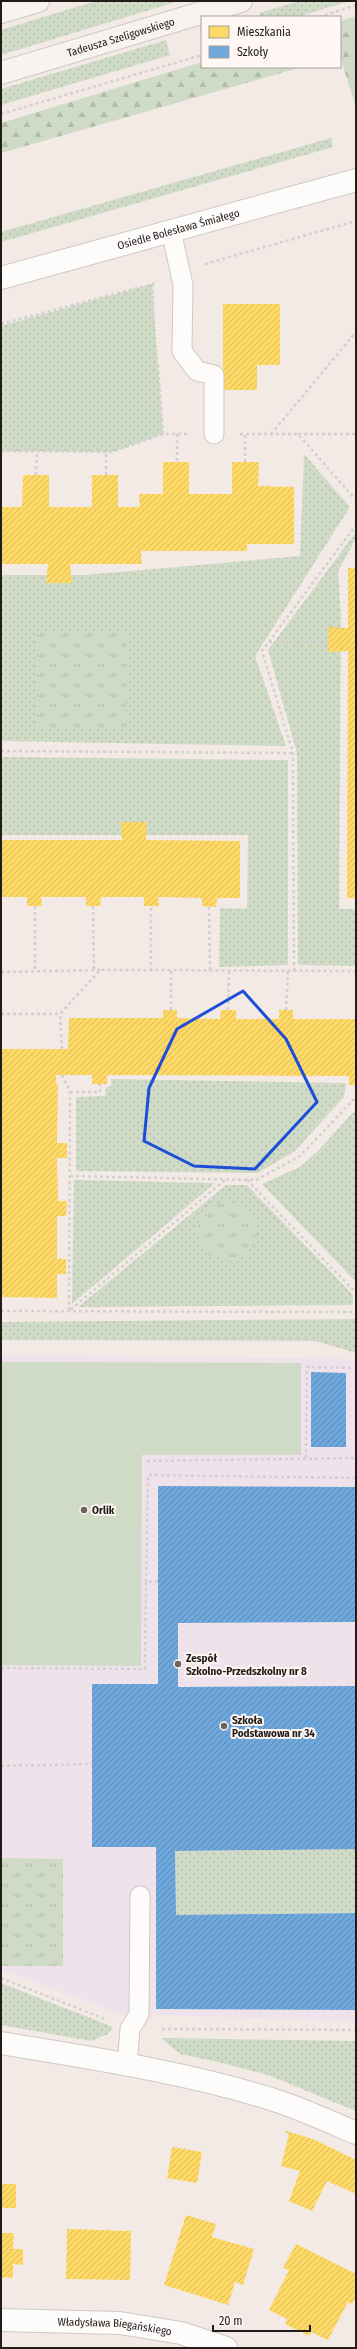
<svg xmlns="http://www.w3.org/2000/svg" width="357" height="2349" viewBox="0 0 357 2349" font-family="'Fira Sans Condensed',sans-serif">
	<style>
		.education { fill: #efe2ea }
		.grass { fill: url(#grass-dots) }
		.forest { fill: url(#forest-firs) }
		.park { fill: url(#park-tufts) }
		.garden { fill: #cfdbc7 }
		.homes { fill: url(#homes-hatch) }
		.schools { fill: url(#schools-hatch) }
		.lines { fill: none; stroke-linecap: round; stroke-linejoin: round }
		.lane-casing { stroke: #cfc8c4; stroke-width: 21 }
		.street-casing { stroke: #cfc8c4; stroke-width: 24 }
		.secondary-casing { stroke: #cfc8c4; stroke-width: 24 }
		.path { stroke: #d3d0cf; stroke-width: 2.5; stroke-dasharray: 3 3; stroke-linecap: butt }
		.lane { stroke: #fdfcfb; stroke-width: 19 }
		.street { stroke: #fdfcfb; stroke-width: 22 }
		.secondary { stroke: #f6f3f1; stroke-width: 22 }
		.marked { fill: none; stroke: #1d4ed8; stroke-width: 3; stroke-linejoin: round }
		.poi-dot { fill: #6b6461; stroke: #fff7f4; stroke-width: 1.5 }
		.labels { text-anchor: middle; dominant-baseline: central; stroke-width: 4; stroke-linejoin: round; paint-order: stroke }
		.street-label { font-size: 11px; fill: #221c19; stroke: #fff7f4 }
		.poi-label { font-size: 11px; font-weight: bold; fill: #221c19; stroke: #fff7f4; text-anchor: start }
	</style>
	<defs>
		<pattern id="grass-dots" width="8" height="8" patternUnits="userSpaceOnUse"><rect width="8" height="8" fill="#cfdbc7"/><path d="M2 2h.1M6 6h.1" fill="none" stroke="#b1bbaa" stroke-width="1.8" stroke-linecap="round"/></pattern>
		<pattern id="forest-firs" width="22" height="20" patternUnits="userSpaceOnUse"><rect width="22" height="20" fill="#cfdbc7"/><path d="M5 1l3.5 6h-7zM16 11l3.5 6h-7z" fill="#b1bbaa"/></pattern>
		<pattern id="park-tufts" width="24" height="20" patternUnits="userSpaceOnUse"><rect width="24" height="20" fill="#cfdbc7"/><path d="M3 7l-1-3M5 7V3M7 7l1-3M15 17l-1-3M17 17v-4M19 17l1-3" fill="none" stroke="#b1bbaa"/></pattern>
		<pattern id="homes-hatch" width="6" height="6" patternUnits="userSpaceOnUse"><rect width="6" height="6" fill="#ffd966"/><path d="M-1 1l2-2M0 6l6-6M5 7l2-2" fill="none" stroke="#daba58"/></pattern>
		<pattern id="schools-hatch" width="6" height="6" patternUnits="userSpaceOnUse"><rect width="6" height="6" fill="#6fa8dc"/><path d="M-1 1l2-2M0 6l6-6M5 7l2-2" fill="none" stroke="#5b88b2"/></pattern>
	</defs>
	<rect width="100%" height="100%" fill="#f3eae6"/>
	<!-- education -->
	<path class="education" d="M1 1355 356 1359V2021L121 2014 1 1970Z"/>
	<!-- grass -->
	<g class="grass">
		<path d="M96 1H179L1 55V30Z"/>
		<path d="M299 1H350L297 17H260L259 13Z"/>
		<path d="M166 40 170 55 1 105V89Z"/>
		<path d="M331 138 333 147 1 242V232Z"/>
		<path d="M152 284 163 434 112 452 1 451V326Z"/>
		<path d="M304 454 350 507 255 656 286 746 1 741V575H85L300 556Z"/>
		<path d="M356 532V538L338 571 341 617 339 909H356V966L298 965 297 753 268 650Z"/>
		<path d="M1 757 288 760V965L219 967 220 908 247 909 248 835H1Z"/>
		<path d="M111 1079 346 1083 344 1097 295 1151 258 1173 76 1171V1097L105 1096 106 1088 112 1085Z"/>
		<path d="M356 1109V1282L262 1184 300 1167 318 1151Z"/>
		<path d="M74 1180 215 1183 72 1304Z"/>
		<path d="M226 1185H247L353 1295V1305L78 1307Z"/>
		<path d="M356 1319V1353L316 1341 1 1340V1322Z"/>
		<path d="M356 1849V1913L176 1915 175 1851Z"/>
		<path d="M1 1983 113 2027 108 2034 91 2041 1 2025Z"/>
		<path d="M161 2038 356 2041V2111L268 2075 218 2062 180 2054Z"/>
	</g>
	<!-- forest -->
	<g class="forest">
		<path d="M356 16V107L340 57V21Z"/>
		<path d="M202 62V67H302L1 153V123Z"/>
	</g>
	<!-- park -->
	<g class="park">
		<path d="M37 631 127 633 126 729H36Z"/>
		<path d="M224 1201 247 1208 259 1231 247 1255 229 1262 204 1253 196 1231 203 1210Z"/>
		<path d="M1 1858 63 1859V1966H1Z"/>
	</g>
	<!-- garden -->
	<path class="garden" d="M1 1362 301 1363V1455H142L141 1666 1 1665Z"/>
	<!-- homes -->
	<g class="homes">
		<path d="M223 304H280V365H257V390H223Z"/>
		<path d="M163 462H189V494H232V462H259L258 486 294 487V544H247V551H141L142 564H70L72 583H46L48 564H1V507H22L23 475H49V507H92V475H118V507H140L139 494H163Z"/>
		<path d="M348 568H356V898H347L348 651 328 652V627L348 628Z"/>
		<path d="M121 822H147L146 840 240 841V898H217L216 907 202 906V898L158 897 159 906H144V897H101L100 906H86V897H41L42 906H27V897H1V840H122Z"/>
		<path d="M163 1010H177V1018L220 1019 221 1010H236V1019H279V1010H293V1019H356V1085H349V1076L107 1075V1084H92V1075H56V1084H58L57 1143H67V1158H57L58 1201H67L66 1216H57V1259H66V1274H57V1298L1 1297V1049H68L69 1018H163Z"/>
		<path d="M286 2131 313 2139 356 2160V2194L327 2181 312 2211 289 2201 300 2171 281 2166 289 2134 285 2133Z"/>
		<path d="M172 2147 202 2152 197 2183 167 2178Z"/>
		<rect x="1" y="2184" width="15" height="24"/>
		<path d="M186 2215 216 2224 212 2237 254 2249 243 2285 235 2282 228 2305 164 2285Z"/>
		<path d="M67 2229 131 2231 130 2280 66 2279Z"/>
		<path d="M1 2233H14L13 2249H23V2265L13 2264V2278L1 2277Z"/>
		<path d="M296 2244 356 2274V2297L352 2304 348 2302 328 2340 311 2332 309 2336 285 2324 287 2319 269 2310 289 2270 283 2268Z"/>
	</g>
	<!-- schools -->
	<g class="schools">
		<path d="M311 1372 346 1373V1447H311Z"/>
		<path d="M158 1486 356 1487V1622L178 1623V1687L356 1686V1849L175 1851 176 1915 356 1913V2010L156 2009V1847H92V1684H158Z"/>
	</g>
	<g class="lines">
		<defs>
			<g id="lane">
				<path d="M171 230 183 285 182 351 197 371 214 375V434"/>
				<path d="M127 2066 130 2029 139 2014 140 1896"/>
			</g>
			<g id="street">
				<path id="s1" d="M1 278 356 180"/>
				<path d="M1 2043C90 2058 185 2072 271 2099 300 2108 328 2121 356 2133"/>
				<path id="s2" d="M1 2320 120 2323 181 2333 226 2348"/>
			</g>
			<g id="secondary">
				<path d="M1 12 38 1"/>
				<path id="s3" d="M1 73 241 1"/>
			</g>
		</defs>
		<!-- lane casing -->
		<use href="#lane" class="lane-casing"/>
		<!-- street casing -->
		<use href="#street" class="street-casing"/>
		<!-- secondary casing -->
		<use href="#secondary" class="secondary-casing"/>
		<!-- path -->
		<g class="path">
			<path d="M319 17 356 5"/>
			<path d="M1 114 202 55"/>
			<path d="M205 264 356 221"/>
			<path d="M152 284 154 308"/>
			<path d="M1 324 156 283"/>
			<path d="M158 365 163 434"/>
			<path d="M177 434V462"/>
			<path d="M240 434H298L356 500"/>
			<path d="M271 434 356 332"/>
			<path d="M298 434H356"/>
			<path d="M1 451 112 452 163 434H187"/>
			<path d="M245 462V434"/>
			<path d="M36 475 37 451"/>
			<path d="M106 475V452"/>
			<path d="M269 642 329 641"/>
			<path d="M1 751 293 753"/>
			<path d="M35 906V971"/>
			<path d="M93 906 94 970"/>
			<path d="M209 907 210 972"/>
			<path d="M151 971V906"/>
			<path d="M294 971 293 753 262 651 356 525"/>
			<path d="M1 972 100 970"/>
			<path d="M171 1010V971"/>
			<path d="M228 1010 229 972"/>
			<path d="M286 1010 288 971"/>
			<path d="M1 1014H60"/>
			<path d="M62 1049 60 1014 100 970 356 971"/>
			<path d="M62 1075 70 1092 69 1311 225 1180"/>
			<path d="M70 1092H100V1084"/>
			<path d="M70 1176 256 1180 300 1156 356 1097"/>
			<path d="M247 1180 356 1293"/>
			<path d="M1 1311 356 1312"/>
			<path d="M306 1458 307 1367 356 1368"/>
			<path d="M147 1461 356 1458"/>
			<path d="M158 1581 146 1582 148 1475 356 1478"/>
			<path d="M1 1668 145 1669 146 1582"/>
			<path d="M1 1766 92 1764"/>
			<path d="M1 1978 105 2019"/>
			<path d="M162 2029 356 2030"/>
		</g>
		<!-- lane -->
		<use href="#lane" class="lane"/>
		<!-- street -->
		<use href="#street" class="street"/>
		<!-- secondary -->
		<use href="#secondary" class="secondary"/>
	</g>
	<!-- marked area -->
	<path class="marked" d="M243 991 286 1039 317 1102 255 1169 194 1166 144 1141 149 1088 177 1029Z"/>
	<!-- markers -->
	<g class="poi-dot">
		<circle cx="84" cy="1510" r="4"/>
		<circle cx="178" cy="1664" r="4"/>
		<circle cx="224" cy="1726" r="4"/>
	</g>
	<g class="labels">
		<!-- street labels -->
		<g class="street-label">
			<text stroke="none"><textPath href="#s3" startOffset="125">Tadeusza Szeligowskiego</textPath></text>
			<text stroke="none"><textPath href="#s1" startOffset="184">Osiedle Bolesława Śmiałego</textPath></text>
			<text stroke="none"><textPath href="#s2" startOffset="114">Władysława Biegańskiego</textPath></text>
		</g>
		<!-- poi labels -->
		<g class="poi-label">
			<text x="92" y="1510">Orlik</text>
			<text x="186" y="1658">Zespół<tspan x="186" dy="13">Szkolno-Przedszkolny nr 8</tspan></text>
			<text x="232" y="1720">Szkoła<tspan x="232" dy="13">Podstawowa nr 34</tspan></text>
		</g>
	</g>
	<!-- border -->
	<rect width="357" height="2349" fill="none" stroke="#221c19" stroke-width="4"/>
	<!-- legend -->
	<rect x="201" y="16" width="140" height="52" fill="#fff7f4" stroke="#a79f9c"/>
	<rect x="209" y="26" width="20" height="12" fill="#ffd966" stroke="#a79f9c"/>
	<text x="237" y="36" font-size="12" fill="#221c19">Mieszkania</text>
	<rect x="209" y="46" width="20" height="12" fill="#6fa8dc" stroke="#a79f9c"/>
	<text x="237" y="56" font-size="12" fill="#221c19">Szkoły</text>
	<!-- scale -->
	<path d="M213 2325v6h97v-6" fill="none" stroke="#221c19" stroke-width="2"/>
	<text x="219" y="2325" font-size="12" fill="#221c19" stroke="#fff7f4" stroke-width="3" paint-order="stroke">20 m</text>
</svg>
